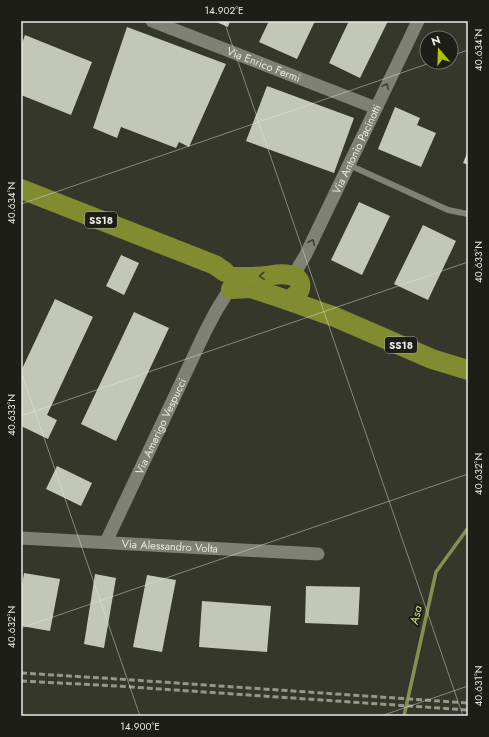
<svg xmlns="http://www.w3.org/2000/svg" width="489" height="737" viewBox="0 0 489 737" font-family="Jost,sans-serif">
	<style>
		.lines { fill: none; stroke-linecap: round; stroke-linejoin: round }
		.stream { stroke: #868f51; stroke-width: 3.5 }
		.building { fill: #c3c7b7 }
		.lane { stroke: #7e8173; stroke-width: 6 }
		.street { stroke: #7e8173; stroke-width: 13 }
		.primary { stroke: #818b2f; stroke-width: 20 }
		.rail { stroke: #95978d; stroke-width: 3; stroke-dasharray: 6 3; stroke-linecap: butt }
		.oneway { stroke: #3f4138 }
		.oneway2 { stroke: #404420 }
		.ticks { fill: none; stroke: #e9ebe3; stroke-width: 1; stroke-opacity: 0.45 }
		.labels { text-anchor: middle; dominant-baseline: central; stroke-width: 4; stroke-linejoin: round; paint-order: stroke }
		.shield { fill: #1d1e18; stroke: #acaea6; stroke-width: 1 }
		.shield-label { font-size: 10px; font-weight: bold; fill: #e9ebe3 }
		.street-label { font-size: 11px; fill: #e9ebe3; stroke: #1d1e18 }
		.water-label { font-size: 12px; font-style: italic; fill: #d2e478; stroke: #1d1e18 }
		.neatline { fill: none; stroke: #e9ebe3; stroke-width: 1.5 }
		.ticks-label { font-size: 10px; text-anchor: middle; fill: #e9ebe3 }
	</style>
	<rect width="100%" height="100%" fill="#35372b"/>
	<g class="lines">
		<!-- stream -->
		<path class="stream" d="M404 716 436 572 468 528"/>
	</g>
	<!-- building -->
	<g class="building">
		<path d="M214 21H230L228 27Z"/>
		<path d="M269 21H315L297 59 259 42Z"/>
		<path d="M349 21H388L360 78 329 63Z"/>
		<path d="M127 27 226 64 189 147 179 142 176 148 121 127 117 138 93 128Z"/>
		<path d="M25 35 92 62 71 115 21 95V46Z"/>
		<path d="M267 86 354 118 334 173 246 141Z"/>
		<path d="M395 107 420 118 417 125 436 133 421 167 378 149Z"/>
		<path d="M468 151V165L463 163Z"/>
		<path d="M359 202 390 216 362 275 331 260Z"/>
		<path d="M423 225 456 241 428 300 394 284Z"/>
		<path d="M121 255 139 263 124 295 106 286Z"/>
		<path d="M55 299 93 317 47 415 57 420 48 439 21 426V371Z"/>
		<path d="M134 312 169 328 116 441 81 424Z"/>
		<path d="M57 466 92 483 81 506 46 489Z"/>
		<path d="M24 573 60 579 50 631 21 626V591Z"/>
		<path d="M95 574 116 578 104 648 84 644Z"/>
		<path d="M147 575 176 580 162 652 133 647Z"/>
		<path d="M306 586 360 587 358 625 305 623Z"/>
		<path d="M202 601 271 606 267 652 199 647Z"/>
	</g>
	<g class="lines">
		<!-- lane -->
		<path class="lane" d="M349 165 448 210 468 214"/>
		<!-- street -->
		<g class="street">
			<path id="s1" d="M152 21 376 108"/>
			<path id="s2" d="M293 276 305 256 418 21"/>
			<path id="s3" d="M21 538 318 554"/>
			<path id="s4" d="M106 542 205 332 216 311 229 290"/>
		</g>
		<!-- primary -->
		<g class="primary">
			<path d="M21 189 182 252 215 265 225 272"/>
			<path d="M231 289 251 288 287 300C304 295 305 277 289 275 281 273 274 275 266 276 256 277 245 277 234 277"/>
			<path d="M287 300 335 317 432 359 468 370"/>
		</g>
		<!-- rail -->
		<g class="rail">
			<path d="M21 673 118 679 468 703"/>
			<path d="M21 681 117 686 468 710"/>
		</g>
	</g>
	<!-- one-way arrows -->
	<defs><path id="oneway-chevron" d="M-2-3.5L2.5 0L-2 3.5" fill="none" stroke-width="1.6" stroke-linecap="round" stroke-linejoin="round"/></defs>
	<g class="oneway">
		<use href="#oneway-chevron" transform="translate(386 86) rotate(-64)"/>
		<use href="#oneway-chevron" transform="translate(312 242) rotate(-65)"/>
	</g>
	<use class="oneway2" href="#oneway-chevron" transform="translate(262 276) rotate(176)"/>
	<!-- ticks -->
	<path class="ticks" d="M224 21 463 716M451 56 468 50M21 204 433 62M21 371 140 716M21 416 468 262M21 628 468 474M381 716 468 686"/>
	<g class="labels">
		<!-- shield labels -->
		<g class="shield">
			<rect x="85" y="212" width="32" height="16" rx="3"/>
			<rect x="385" y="337" width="32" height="16" rx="3"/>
		</g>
		<g class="shield-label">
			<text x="101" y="220">SS18</text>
			<text x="401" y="345">SS18</text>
		</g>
		<!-- street labels -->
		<g class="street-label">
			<text stroke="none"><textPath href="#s1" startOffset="120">Via Enrico Fermi</textPath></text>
			<text stroke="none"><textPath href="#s2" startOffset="142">Via Antonio Pacinotti</textPath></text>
			<text stroke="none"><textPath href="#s4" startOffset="128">Via Amerigo Vespucci</textPath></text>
			<text stroke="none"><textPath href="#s3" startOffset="149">Via Alessandro Volta</textPath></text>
		</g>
		<!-- water labels -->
		<g class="water-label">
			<text transform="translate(416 615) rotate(-77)">Asa</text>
		</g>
	</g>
	<!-- border -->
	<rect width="489" height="737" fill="none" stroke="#1d1e18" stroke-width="44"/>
	<!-- north arrow -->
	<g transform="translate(439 50) rotate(341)"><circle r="19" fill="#1d1e18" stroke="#6f7069"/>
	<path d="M0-3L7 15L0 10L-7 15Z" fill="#b0c500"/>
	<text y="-6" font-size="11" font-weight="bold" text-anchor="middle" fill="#e9ebe3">N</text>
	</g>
	<rect x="22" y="22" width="445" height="693" class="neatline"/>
	<g class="ticks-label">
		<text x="224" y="14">14.902°E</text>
		<text transform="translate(478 50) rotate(-90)" y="4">40.634°N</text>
		<text transform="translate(11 203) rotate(-90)" y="4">40.634°N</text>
		<text transform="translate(478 262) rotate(-90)" y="4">40.633°N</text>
		<text transform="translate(11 415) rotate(-90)" y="4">40.633°N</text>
		<text transform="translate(478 474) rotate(-90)" y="4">40.632°N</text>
		<text transform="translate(11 627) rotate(-90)" y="4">40.632°N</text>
		<text transform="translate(478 686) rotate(-90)" y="4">40.631°N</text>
		<text x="140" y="730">14.900°E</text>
	</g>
</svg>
